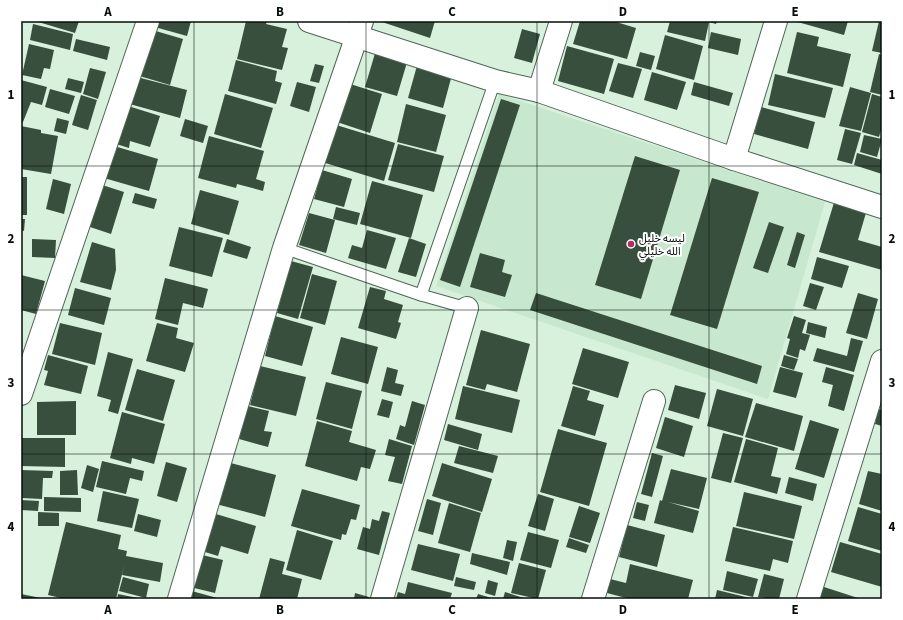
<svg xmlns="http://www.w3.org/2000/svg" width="903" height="620" viewBox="0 0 903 620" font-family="'Source Sans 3','Noto Sans Arabic',sans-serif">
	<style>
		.built { fill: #c7e8cf }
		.building { fill: #394f3e }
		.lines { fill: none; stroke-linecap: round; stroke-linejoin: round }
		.lane-casing { stroke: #4f6655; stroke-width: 13 }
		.street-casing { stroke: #4f6655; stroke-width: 24 }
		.lane { stroke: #fff; stroke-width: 11 }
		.street { stroke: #fff; stroke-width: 22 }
		.grid { fill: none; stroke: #060e08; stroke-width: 1; stroke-opacity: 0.55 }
		.poi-dot { fill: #b82b62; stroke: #fff; stroke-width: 1.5 }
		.labels { text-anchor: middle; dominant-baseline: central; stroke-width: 4; stroke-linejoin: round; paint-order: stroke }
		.poi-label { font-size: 11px; fill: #060e08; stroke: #fff; text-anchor: start }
		.neatline { fill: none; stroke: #060e08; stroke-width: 1.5 }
		.grid-label { font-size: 13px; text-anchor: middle; font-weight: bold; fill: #060e08 }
	</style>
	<rect width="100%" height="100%" fill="#d7f1dd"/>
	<!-- built -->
	<path class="built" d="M499 94 825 202 768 399 436 286Z"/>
	<!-- building -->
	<g class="building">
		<path d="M35 21H79L75 33Z"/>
		<path d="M152 21H191L187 36 151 26Z"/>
		<path d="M246 21H267L266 24 287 29 282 47 288 48 282 70 237 59Z"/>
		<path d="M379 21H435L430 38Z"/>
		<path d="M580 21H613L636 28 627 59 573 44Z"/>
		<path d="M670 21H717L716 24 709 22 705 41 667 32Z"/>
		<path d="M794 21H848L844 35Z"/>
		<path d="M879 21H882V53L872 51Z"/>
		<path d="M33 24 73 34 70 50 30 40Z"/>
		<path d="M149 29 183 39 170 85 136 75Z"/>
		<path d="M522 29 540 34 532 63 514 58Z"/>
		<path d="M711 32 741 39 738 55 708 48Z"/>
		<path d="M797 32 819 37 817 46 851 54 843 87 787 73Z"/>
		<path d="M665 35 703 46 694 80 656 69Z"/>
		<path d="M76 39 110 47 107 60 73 51Z"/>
		<path d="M29 44 54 50 50 69 44 68 41 79 22 75Z"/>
		<path d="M567 46 614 59 604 94 558 81Z"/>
		<path d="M376 50 408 59 397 96 365 87Z"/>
		<path d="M640 52 655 56 651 70 636 66Z"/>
		<path d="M879 54 882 55V95L870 92Z"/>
		<path d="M236 60 277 71 275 81 282 83 276 104 228 91Z"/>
		<path d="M418 62 453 71 443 108 408 98Z"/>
		<path d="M618 63 642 69 633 98 609 91Z"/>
		<path d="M315 64 324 66 319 83 310 81Z"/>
		<path d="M90 68 106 72 98 99 83 94Z"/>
		<path d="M652 72 686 82 677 110 644 100Z"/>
		<path d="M775 74 833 88 825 118 768 105Z"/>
		<path d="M133 76 187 90 180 118 126 103Z"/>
		<path d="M68 78 84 82 81 93 65 89Z"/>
		<path d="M21 80 47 87 42 105 31 102 23 122 21 121Z"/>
		<path d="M297 82 316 87 309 112 290 106Z"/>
		<path d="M694 82 733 93 729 106 691 95Z"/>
		<path d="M347 83 382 94 370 133 334 121Z"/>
		<path d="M850 87 871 93 861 131 839 126Z"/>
		<path d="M50 89 75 96 69 114 45 107Z"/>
		<path d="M225 94 273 108 261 148 214 134Z"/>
		<path d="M872 94 882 97V127L879 137 862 132Z"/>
		<path d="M81 95 97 100 88 130 72 125Z"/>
		<path d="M501 99 520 105 460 287 440 280Z"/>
		<path d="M406 104 446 115 436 152 397 142Z"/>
		<path d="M125 105 160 116 150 147 130 141 129 148 113 143Z"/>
		<path d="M761 107 815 122 808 149 754 134Z"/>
		<path d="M57 118 69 121 66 134 54 131Z"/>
		<path d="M185 119 208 126 203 143 180 136Z"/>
		<path d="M333 124 395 143 384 181 322 162Z"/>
		<path d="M21 126 41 130V133L58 136 51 174 21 169Z"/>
		<path d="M845 129 861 133 852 164 837 160Z"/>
		<path d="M864 135 882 139 877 157 860 152Z"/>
		<path d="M209 136 264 151 256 179 265 182 263 191 237 184 236 188 198 178Z"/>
		<path d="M398 144 444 156 434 192 388 180Z"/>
		<path d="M114 146 158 159 149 191 104 178Z"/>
		<path d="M857 153 882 160V174L854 165Z"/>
		<path d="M635 156 680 170 641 299 595 285Z"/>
		<path d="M322 170 352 179 344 207 314 199Z"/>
		<rect x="21" y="177" width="6" height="38"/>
		<path d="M712 178 759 192 717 329 670 315Z"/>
		<path d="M53 179 71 184 64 214 46 209Z"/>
		<path d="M372 181 423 195 411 238 360 224Z"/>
		<path d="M99 184 124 192 111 234 87 226Z"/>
		<path d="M200 190 239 201 229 235 191 224Z"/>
		<path d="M135 193 157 199 154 209 132 203Z"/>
		<path d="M836 196 868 206 858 240 882 247V270L819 252Z"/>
		<path d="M336 207 360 213 357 225 333 219Z"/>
		<path d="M309 213 335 220 326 253 299 245Z"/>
		<path d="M21 219H25L24 231 21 230Z"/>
		<path d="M769 222 784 227 768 273 753 268Z"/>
		<path d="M179 227 223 238 212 277 169 266Z"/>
		<path d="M367 230 396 238 386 269 348 258 352 245 362 248Z"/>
		<path d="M797 232 805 235 795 268 787 265Z"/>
		<path d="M409 238 426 244 416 277 398 272Z"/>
		<path d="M32 239 56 240 55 258 32 257Z"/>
		<path d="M227 239 251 247 247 259 223 252Z"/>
		<path d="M92 242 115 249 116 270 111 290 80 282Z"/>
		<path d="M480 253 505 260 502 272 512 275 505 297 470 287Z"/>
		<path d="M817 257 849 266 842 288 811 279Z"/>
		<path d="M291 261 313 267 298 319 277 313Z"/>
		<path d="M312 274 337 281 325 325 300 318Z"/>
		<path d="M21 275 45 281 36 314 21 310Z"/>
		<path d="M165 278 208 289 203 308 183 303 178 325 155 319Z"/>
		<path d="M810 283 824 287 816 310 803 306Z"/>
		<path d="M370 287 386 291 384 299 403 305 398 322 401 323 396 339 358 328Z"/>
		<path d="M75 288 111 298 104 325 68 315Z"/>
		<path d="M536 293 762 366 757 384 530 310Z"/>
		<path d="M858 293 878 299 867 339 846 333Z"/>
		<path d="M275 316 313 327 302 366 265 356Z"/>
		<path d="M794 316 806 320 802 333 810 335 805 351 800 349 798 358 786 354 790 339 787 338Z"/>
		<path d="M808 322 827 327 825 338 806 333Z"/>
		<path d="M60 323 102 333 95 365 52 354Z"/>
		<path d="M157 323 178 328 176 338 194 343 185 372 146 361Z"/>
		<path d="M481 330 530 344 517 392 487 384 485 390 466 385Z"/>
		<path d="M341 337 378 347 368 384 331 374Z"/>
		<path d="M851 338 863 341 854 372 813 361 817 348 847 356Z"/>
		<path d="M583 348 629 362 618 398 572 384Z"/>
		<path d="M108 352 133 359 118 414 108 411 111 400 97 396Z"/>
		<path d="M48 355 88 366 81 394 44 385 48 371 44 370Z"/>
		<path d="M784 355 798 359 794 370 781 366Z"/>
		<path d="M260 366 306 377 296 416 250 405Z"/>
		<path d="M387 367 398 370 395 383 404 385 401 396 381 391Z"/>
		<path d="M780 367 803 373 796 398 773 392Z"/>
		<path d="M826 367 854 375 844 411 828 406 833 385 822 382Z"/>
		<path d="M137 369 175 380 163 421 125 410Z"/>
		<path d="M326 382 362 391 352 429 316 419Z"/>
		<path d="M675 385 706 393 699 419 668 410Z"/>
		<path d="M463 386 520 400 512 433 455 419Z"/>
		<path d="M573 386 590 391 587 400 604 405 595 436 561 426Z"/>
		<path d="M717 389 753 399 743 436 707 426Z"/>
		<path d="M382 399 393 402 389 418 377 415Z"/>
		<path d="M76 401V435H37V402Z"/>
		<path d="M412 401 425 405 414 445 396 439 400 425 405 427Z"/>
		<path d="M756 403 803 416 794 451 745 437Z"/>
		<path d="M248 406 269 411 264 431 272 432 268 447 239 439Z"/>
		<path d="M878 409 882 410V426L875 424Z"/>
		<path d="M122 412 165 424 154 464 132 458 131 464 110 458Z"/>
		<path d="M665 417 693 426 684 457 656 448Z"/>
		<path d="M810 420 839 429 824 478 795 469Z"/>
		<path d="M317 421 352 431 349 442 376 450 370 469 361 467 357 481 305 466Z"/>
		<path d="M448 424 482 434 478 450 444 440Z"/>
		<path d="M558 429 607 443 589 506 540 492Z"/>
		<path d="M723 433 743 438 731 483 711 478Z"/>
		<path d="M21 438H65V467L21 466Z"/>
		<path d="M389 439 412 446 402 484 388 481 395 457 385 455Z"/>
		<path d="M746 439 778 448 771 476 781 478 777 494 734 482Z"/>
		<path d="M459 446 498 456 493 473 454 463Z"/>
		<path d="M652 453 663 456 652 497 641 494Z"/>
		<path d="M102 461 144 471 142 481 130 478 126 494 96 487Z"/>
		<path d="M166 462 187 468 177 502 157 496Z"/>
		<path d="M227 462 276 475 265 517 216 504Z"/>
		<path d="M442 463 492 479 482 512 432 496Z"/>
		<path d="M87 465 99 469 93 492 81 488Z"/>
		<path d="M671 469 707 478 699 509 668 502 699 511 693 533 654 523 660 500 662 501Z"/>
		<path d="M21 470 53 471 52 478H43L42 499 21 498Z"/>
		<path d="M77 470 78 495H60V471Z"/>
		<path d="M868 471 882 474V511L859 504Z"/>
		<path d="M789 477 817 484 813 501 785 493Z"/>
		<path d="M302 489 360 505 356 520 351 519 346 535 342 534 341 540 291 526Z"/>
		<path d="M103 491 139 499 132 528 97 521Z"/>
		<path d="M744 492 802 506 794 539 736 526Z"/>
		<path d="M538 494 554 499 545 531 528 526Z"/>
		<path d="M44 497 81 498V512L44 511Z"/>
		<path d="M427 499 441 503 433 535 418 531Z"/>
		<path d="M21 500 39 501 38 511 21 510Z"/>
		<path d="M637 502 649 505 645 521 633 518Z"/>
		<path d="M449 503 481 513 470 552 438 543Z"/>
		<path d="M579 506 600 513 590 543 569 537Z"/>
		<path d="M858 507 882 514V551L848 541Z"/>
		<path d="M382 511 390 513 379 555 357 549 363 527 370 529 372 519 379 521Z"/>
		<path d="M38 512 59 513V526H38Z"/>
		<path d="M138 514 161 520 157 537 134 531Z"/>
		<path d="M216 514 256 526 248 554 221 546 218 556 205 552Z"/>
		<path d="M66 522 121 535 118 549 127 551 126 556 163 563 160 582 122 575 125 562 116 599H65L48 595Z"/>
		<path d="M627 525 665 535 657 567 619 557Z"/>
		<path d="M733 527 793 541 788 563 773 559 770 571 725 561Z"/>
		<path d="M297 530 333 541 321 580 286 570Z"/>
		<path d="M528 532 559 540 551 568 520 560Z"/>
		<path d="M569 538 589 545 586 553 566 547Z"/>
		<path d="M507 540 517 542 513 561 503 558Z"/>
		<path d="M840 542 882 554V587L831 572Z"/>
		<path d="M418 544 460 554 453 581 411 570Z"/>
		<path d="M472 553 510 562 507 575 470 564Z"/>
		<path d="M198 554 223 560 215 593 190 587Z"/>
		<path d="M270 558 285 562 282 574 302 579 297 599H259Z"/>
		<path d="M519 563 546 570 538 599 511 593Z"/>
		<path d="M630 564 693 580 688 599H630L607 593 610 579 626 583Z"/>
		<path d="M727 571 758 579 753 597 723 590Z"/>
		<path d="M764 574 784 579 779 599 758 597Z"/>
		<path d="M123 577 149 584 146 598 119 591Z"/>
		<path d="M456 577 476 582 474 590 454 586Z"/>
		<path d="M488 580 498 583 495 596 485 593Z"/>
		<path d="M408 582 452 593 450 599H396L398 592 405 594Z"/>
		<path d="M821 586 861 599H817Z"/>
		<path d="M188 590 221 599H185Z"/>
		<path d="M717 590 750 598V599H715Z"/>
		<path d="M505 592 527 599H503Z"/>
		<path d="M355 593 369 597V599H354Z"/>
		<path d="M21 594 41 598V599H21Z"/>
		<path d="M118 594 138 598V599H117Z"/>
		<path d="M478 594 495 599H476Z"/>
	</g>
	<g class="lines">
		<defs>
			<g id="lane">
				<path d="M284 248 421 295 467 308"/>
				<path d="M421 295 495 81"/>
			</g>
			<g id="street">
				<path d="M309 21 495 81 539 91 734 159 882 207"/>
				<path d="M539 91 561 21"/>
				<path d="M734 159 776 21"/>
				<path d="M21 394 148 21"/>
				<path d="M179 599 284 248 362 21"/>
				<path d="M382 599 467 308"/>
				<path d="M593 599 654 401"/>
				<path d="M808 599 882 361"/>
			</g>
		</defs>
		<!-- lane casing -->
		<use href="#lane" class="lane-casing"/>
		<!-- street casing -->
		<use href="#street" class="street-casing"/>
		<!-- lane -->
		<use href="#lane" class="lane"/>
		<!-- street -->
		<use href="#street" class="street"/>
	</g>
	<!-- grid -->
	<path class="grid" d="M194 21V599M366 21V599M537 21V599M709 21V599M21 166H882M21 310H882M21 454H882"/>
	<!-- markers -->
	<circle class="poi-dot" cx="631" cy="244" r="4"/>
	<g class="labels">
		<!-- poi labels -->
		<g class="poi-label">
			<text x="639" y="238">ليسه خليل<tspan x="639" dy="13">الله خليلي</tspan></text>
		</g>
	</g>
	<!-- border -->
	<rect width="903" height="620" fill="none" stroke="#ffffff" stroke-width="44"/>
	<rect x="22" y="22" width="859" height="576" class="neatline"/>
	<g class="grid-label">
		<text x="108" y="16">A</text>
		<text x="280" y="16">B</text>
		<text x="452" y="16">C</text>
		<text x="623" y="16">D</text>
		<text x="795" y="16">E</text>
		<text x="11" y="99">1</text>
		<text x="892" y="99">1</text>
		<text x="11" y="243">2</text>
		<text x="892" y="243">2</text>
		<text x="11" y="387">3</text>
		<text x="892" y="387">3</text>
		<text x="11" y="531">4</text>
		<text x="892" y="531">4</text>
		<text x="108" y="614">A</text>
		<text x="280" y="614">B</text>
		<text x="452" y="614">C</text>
		<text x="623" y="614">D</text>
		<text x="795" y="614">E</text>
	</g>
</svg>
